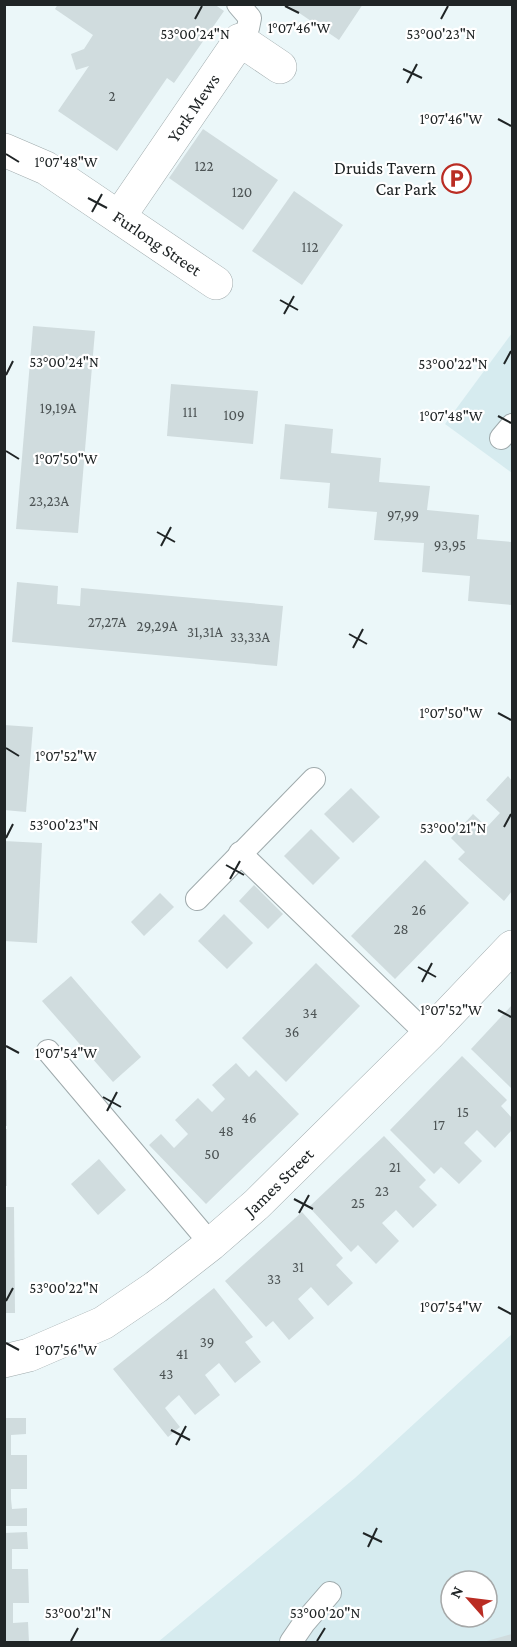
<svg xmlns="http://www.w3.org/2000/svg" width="517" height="1647" viewBox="0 0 517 1647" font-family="'Crimson Pro',serif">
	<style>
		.built { fill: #d6ebef; fill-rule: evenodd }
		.building { fill: #d0dcde }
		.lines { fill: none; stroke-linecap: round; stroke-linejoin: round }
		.service-casing { stroke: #9faaac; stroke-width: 24 }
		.minor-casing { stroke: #9faaac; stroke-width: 34 }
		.service { stroke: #fff; stroke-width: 22 }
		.minor { stroke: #fff; stroke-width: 33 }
		.ticks { fill: none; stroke: #202526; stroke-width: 2 }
		.labels { text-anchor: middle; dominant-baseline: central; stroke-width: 4.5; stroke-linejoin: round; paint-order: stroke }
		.number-label { font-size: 15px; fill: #4c5354 }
		.street-label { font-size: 18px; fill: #202526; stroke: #fff }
		.poi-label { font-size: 18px; fill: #202526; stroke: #fff; text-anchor: end }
		.ticks-label { font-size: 15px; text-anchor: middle; fill: #202526; stroke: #fff; stroke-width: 4.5; stroke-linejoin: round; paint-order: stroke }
	</style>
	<rect width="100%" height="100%" fill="#ebf7f9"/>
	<!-- built -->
	<g class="built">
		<path d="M512 333V473L445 424Z"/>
		<path d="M512 1334V1642H158L355 1478ZM451 1581H487V1617H451Z"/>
	</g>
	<!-- building -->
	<g class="building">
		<path d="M58 4H214L224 11 174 83 167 78 117 151 58 111 89 66 76 70 71 54 84 49 93 35 55 9Z"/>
		<path d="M286 4H363L339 40Z"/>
		<path d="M203 129 278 180 243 230 169 178Z"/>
		<path d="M294 191 343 225 302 285 252 251Z"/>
		<path d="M33 326 95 331 78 533 16 529Z"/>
		<path d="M171 384 258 391 253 444 167 436Z"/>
		<path d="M285 424 333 429 331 453 381 458 379 482 430 486 427 510 479 515 477 539 512 542V605L468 601 470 576 422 572 424 543 374 540 377 512 328 508 330 483 280 479Z"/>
		<path d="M17 582 58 586 57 604 80 606 81 588 283 606 277 666 12 642Z"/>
		<path d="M4 725 33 727 26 812 4 810Z"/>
		<path d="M508 776 512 781V891L504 901 458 859 465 852 451 838 473 814 487 827 500 813 486 800Z"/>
		<path d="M351 788 380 817 353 843 324 814Z"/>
		<path d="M311 829 340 858 313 885 284 856Z"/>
		<path d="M4 841 42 843 37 943 4 941Z"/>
		<path d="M425 860 469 903 395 979 351 936Z"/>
		<path d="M254 885 283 914 268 929 239 901Z"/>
		<path d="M160 893 174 907 144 936 131 922Z"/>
		<path d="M224 914 253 943 227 969 198 941Z"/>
		<path d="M316 963 360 1006 286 1082 242 1038Z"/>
		<path d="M71 976 141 1057 113 1082 42 1001Z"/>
		<path d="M512 1005V1089L471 1049Z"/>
		<path d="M462 1056 507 1100 501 1106 512 1118V1130L495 1148 477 1130 464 1143 482 1161 459 1184 441 1167 434 1174 390 1130Z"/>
		<path d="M236 1063 249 1077 256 1070 299 1114 206 1204 149 1145 161 1134 174 1148 188 1134 175 1120 198 1098 212 1112 225 1099 212 1085Z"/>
		<rect x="4" y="1080" width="3" height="46"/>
		<rect x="4" y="1129" width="3" height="57"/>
		<path d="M384 1136 426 1180 419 1187 437 1205 413 1228 396 1210 382 1223 399 1241 376 1264 358 1245 351 1252 309 1207Z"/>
		<path d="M99 1159 126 1190 98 1215 71 1184Z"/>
		<path d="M4 1207H14L15 1313H4Z"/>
		<path d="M302 1212 343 1258 336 1265 353 1283 328 1306 311 1287 298 1299 314 1318 289 1340 273 1321 266 1327 225 1281Z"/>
		<path d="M214 1288 253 1337 245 1342 261 1362 235 1383 219 1363 205 1375 220 1395 195 1415 179 1395 171 1402 165 1408 180 1427 168 1437 113 1369Z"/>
		<path d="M4 1418H26V1434L11 1435V1455H27V1489H11V1499L12 1509 27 1508V1526H4Z"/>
		<path d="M27 1532 28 1549H12V1569H28L29 1603H13V1623L28 1622 29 1642H4V1533Z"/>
		<path d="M512 1634V1642H483Z"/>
	</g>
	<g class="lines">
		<defs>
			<g id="service">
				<path d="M238 4 250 18 248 28 240 40"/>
				<path d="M501 438 512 425"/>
				<path d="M240 853 428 1035"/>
				<path d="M197 899 314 779"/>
				<path d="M48 1051 211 1244"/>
				<path d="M291 1642 304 1623 330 1593"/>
			</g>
			<g id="minor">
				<path id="s1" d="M4 150 46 168 216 283"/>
				<path id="s2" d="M119 217 240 40 280 67"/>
				<path id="s3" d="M4 1361 29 1355 103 1323 156 1287 211 1244 257 1204 428 1035 512 947"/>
			</g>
		</defs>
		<!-- service casing -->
		<use href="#service" class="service-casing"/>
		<!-- minor casing -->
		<use href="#minor" class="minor-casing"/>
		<!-- service -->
		<use href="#service" class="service"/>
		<!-- minor -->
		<use href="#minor" class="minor"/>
	</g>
	<!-- ticks -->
	<path class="ticks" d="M285 6 299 13M195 19 202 6M441 19 448 6M403 69 422 78M407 83 417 64M498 119 511 126M6 154 19 162M88 198 107 208M92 212 102 194M280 300 298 310M284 314 294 296M504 364 511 351M6 375 13 361M498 416 511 423M6 451 19 459M157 532 175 542M161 546 171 527M349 634 367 644M353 648 363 629M498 713 511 720M6 748 19 756M504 827 511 814M6 838 13 824M226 865 244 875M230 879 240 861M418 967 436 977M422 982 432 963M498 1010 511 1017M6 1046 19 1053M103 1097 121 1107M107 1111 117 1092M294 1199 313 1209M299 1213 309 1195M6 1301 13 1288M498 1307 511 1314M6 1343 19 1350M171 1430 190 1440M176 1445 186 1426M363 1533 382 1542M368 1547 377 1528M71 1641 78 1628M317 1641 325 1628"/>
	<!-- icons -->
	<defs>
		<symbol id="parking-ring" viewBox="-11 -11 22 22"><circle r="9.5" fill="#fff" stroke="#ba2c23" stroke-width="1.5"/><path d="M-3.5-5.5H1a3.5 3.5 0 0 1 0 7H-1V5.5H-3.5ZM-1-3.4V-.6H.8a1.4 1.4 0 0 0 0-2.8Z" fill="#ba2c23"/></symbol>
	</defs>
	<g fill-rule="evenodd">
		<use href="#parking-ring" x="440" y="162" width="33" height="33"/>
	</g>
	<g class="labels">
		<!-- number labels -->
		<g class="number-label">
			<text x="112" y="96">2</text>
			<text x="204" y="166">122</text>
			<text x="242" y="192">120</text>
			<text x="310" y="247">112</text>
			<text x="58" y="408">19,19A</text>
			<text x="190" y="412">111</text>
			<text x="234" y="415">109</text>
			<text x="49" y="501">23,23A</text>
			<text x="403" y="515">97,99</text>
			<text x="450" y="545">93,95</text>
			<text x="107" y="622">27,27A</text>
			<text x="157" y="626">29,29A</text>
			<text x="205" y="632">31,31A</text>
			<text x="250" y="637">33,33A</text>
			<text x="419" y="910">26</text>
			<text x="401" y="929">28</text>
			<text x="310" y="1013">34</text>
			<text x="292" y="1032">36</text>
			<text x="463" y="1112">15</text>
			<text x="249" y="1118">46</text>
			<text x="439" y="1125">17</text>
			<text x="226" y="1131">48</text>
			<text x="212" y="1154">50</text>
			<text x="395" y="1167">21</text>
			<text x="382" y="1191">23</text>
			<text x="358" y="1203">25</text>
			<text x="298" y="1267">31</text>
			<text x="274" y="1279">33</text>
			<text x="207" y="1342">39</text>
			<text x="182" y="1354">41</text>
			<text x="166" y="1374">43</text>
		</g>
		<!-- street labels -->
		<g class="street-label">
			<text stroke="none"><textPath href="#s2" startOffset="132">York Mews</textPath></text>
			<text stroke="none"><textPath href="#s1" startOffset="180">Furlong Street</textPath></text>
			<text stroke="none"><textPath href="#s3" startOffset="332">James Street</textPath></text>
		</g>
		<!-- poi labels -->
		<g class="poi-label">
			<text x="436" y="168">Druids Tavern<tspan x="436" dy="21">Car Park</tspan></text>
		</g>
	</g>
	<g class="ticks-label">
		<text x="299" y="33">1°07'46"W</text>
		<text x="195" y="39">53°00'24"N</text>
		<text x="441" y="39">53°00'23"N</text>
		<text x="451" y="124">1°07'46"W</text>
		<text x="66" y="167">1°07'48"W</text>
		<text x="64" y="367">53°00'24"N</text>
		<text x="453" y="369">53°00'22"N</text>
		<text x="451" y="421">1°07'48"W</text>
		<text x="66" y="464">1°07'50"W</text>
		<text x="451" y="718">1°07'50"W</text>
		<text x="66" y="761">1°07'52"W</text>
		<text x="64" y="830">53°00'23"N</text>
		<text x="453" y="833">53°00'21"N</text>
		<text x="451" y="1015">1°07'52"W</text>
		<text x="66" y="1058">1°07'54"W</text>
		<text x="64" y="1293">53°00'22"N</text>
		<text x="451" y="1312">1°07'54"W</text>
		<text x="66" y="1355">1°07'56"W</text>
		<text x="78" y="1618">53°00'21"N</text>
		<text x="325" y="1618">53°00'20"N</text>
	</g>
	<!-- border -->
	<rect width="517" height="1647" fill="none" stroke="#202526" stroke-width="12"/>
	<!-- north arrow -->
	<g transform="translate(469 1599) rotate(298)"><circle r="28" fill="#ffffff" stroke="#a6a8a8" stroke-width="1.5"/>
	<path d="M0-4.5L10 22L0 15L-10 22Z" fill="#ba2c23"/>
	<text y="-9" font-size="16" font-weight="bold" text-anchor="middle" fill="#202526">N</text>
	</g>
</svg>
